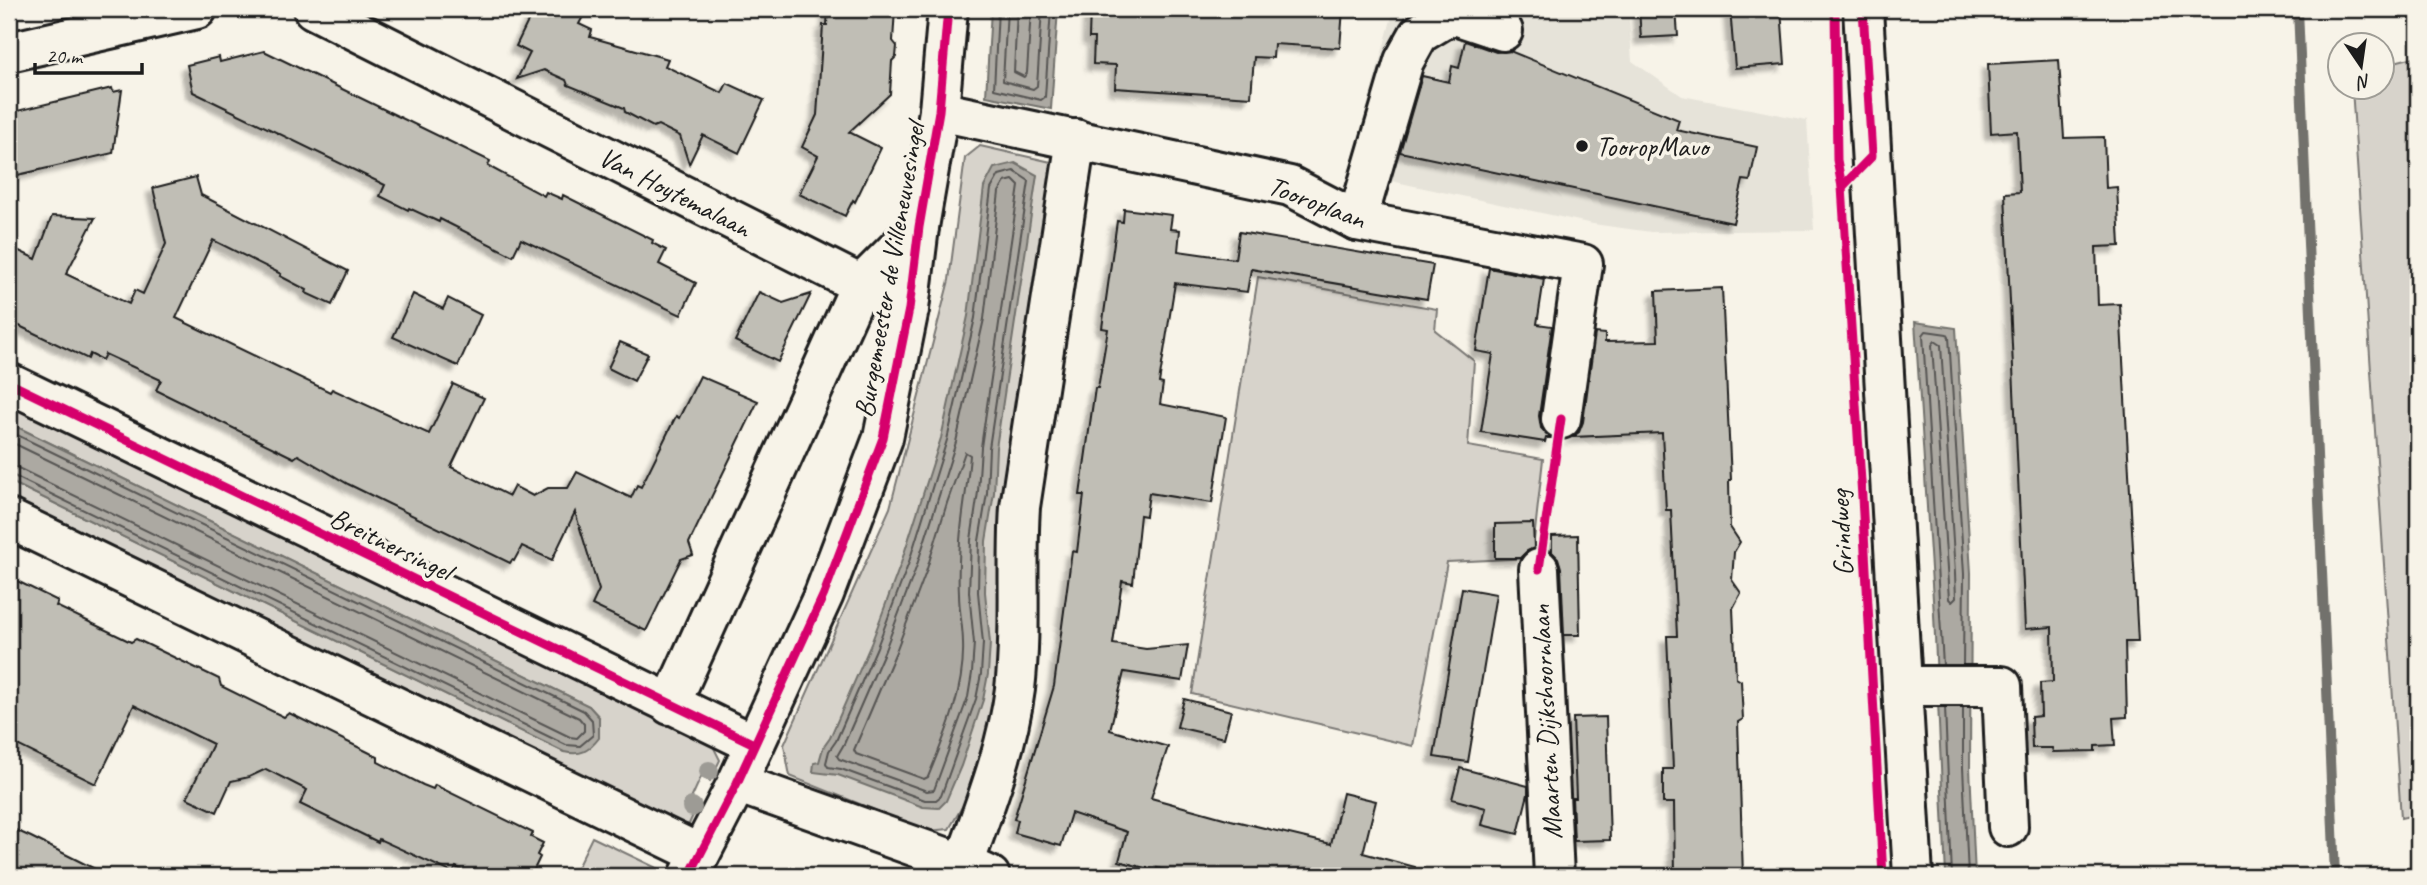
<svg xmlns="http://www.w3.org/2000/svg" width="2427" height="885" viewBox="0 0 2427 885" font-family="Caveat,sans-serif">
	<style>
		.built { fill: #e6e3d9 }
		.green { fill: #d7d3cb; stroke: #7a7874; stroke-width: 2 }
		.water { fill: #aca9a2; stroke: #72716c; stroke-width: 2 }
		.lines { fill: none; stroke-linecap: round; stroke-linejoin: round }
		.shore { stroke: #565452; stroke-width: 2 }
		.stream { stroke: #72716c; stroke-width: 10 }
		.building { fill: #c0beb5; stroke: #1c1c1c; stroke-width: 2; filter: url(#shadow) }
		.minor-casing { stroke: #1c1c1c; stroke-width: 44 }
		.minor { stroke: #f7f3e8; stroke-width: 38 }
		.cycleway-casing { stroke: #f7f3e8; stroke-width: 13 }
		.cycleway { stroke: #d6006c; stroke-width: 9 }
		.tree { fill: #9d9b95 }
		.poi-dot { fill: #1c1c1c; stroke: #f7f3e8; stroke-width: 2.5 }
		.labels { text-anchor: middle; dominant-baseline: central; stroke-width: 7; stroke-linejoin: round; paint-order: stroke }
		.poi-label { font-size: 28px; fill: #1c1c1c; stroke: #f7f3e8; text-anchor: start }
		.street-label { font-size: 28px; fill: #1c1c1c; stroke: #f7f3e8 }
	</style>
	<defs>
		<filter id="shadow"><feDropShadow dx="-6" dy="6" stdDeviation="2" flood-color="#0004"/></filter>
	</defs>
	<rect width="100%" height="100%" fill="#f7f3e8"/>
	<filter id="ink" filterUnits="userSpaceOnUse"><feTurbulence type="fractalNoise" baseFrequency=".0143" numOctaves="2"/><feDisplacementMap in="SourceGraphic" scale="14" xChannelSelector="R" yChannelSelector="G"/><feConvolveMatrix kernelMatrix="1 2 1 2 8 2 1 2 1" color-interpolation-filters="sRGB"/></filter>
	<g filter="url(#ink)">
		<!-- built -->
		<path class="built" d="M1394 9H1628L1632 61 1682 96 1807 120 1814 230 1651 232 1593 224 1349 172Z"/>
		<!-- green -->
		<g class="green">
			<path d="M2418 56V814L2401 818 2352 88H2382V65Z"/>
			<path d="M980 146 1051 162 1057 171 998 697 965 802 949 829 927 831 790 776 784 745 890 508 949 280 965 158Z"/>
			<path d="M1258 277 1437 309 1435 330 1474 361 1468 446 1543 459 1532 558 1447 562 1413 746 1192 694Z"/>
			<path d="M9 396 712 744 720 760 710 781 701 777 691 799 699 802 689 824 678 826 9 506V481L564 752 599 717 589 706 9 423Z"/>
			<path d="M592 837 669 874 668 876H573Z"/>
		</g>
		<!-- water -->
		<g class="water">
			<path d="M991 9H1058L1051 109 986 96Z"/>
			<path d="M1015 163 1037 175 996 448 994 493 986 541 985 592 990 643 988 674 983 700 961 766 946 801 939 808 923 807 838 775 813 772 814 763 819 762 823 748 830 738 871 644 901 563 941 438 968 316 984 187 994 168Z"/>
			<path d="M1915 322 1956 328 1971 573 1970 767 1975 876H1946L1934 615Z"/>
			<path d="M9 423 589 706 599 717V738C589 751 581 756 564 752L9 481Z"/>
		</g>
		<g class="lines">
			<!-- shore -->
			<g class="shore">
				<path d="M998 9 994 89 1041 100 1045 97 1051 9"/>
				<path d="M1007 9 1003 81 1033 89 1037 86 1042 9"/>
				<path d="M1017 9 1014 72 1024 77 1027 73 1031 9"/>
				<path d="M1014 171 1029 181 989 448 987 493 979 541 978 592 983 643 981 674 976 699 941 796 936 800H925L841 769 828 767 826 763 829 751 836 741 877 647 908 565 947 440 975 318 991 189 999 175Z"/>
				<path d="M1013 180 1019 186 981 447 978 492 971 540 969 592 974 643 972 673 968 697 934 790 927 791 839 759 837 756 844 744 885 650 916 568 956 442 984 319 999 192 1005 182Z"/>
				<path d="M1935 341 1941 345 1955 574 1956 598 1952 602 1949 599 1932 345Z"/>
				<path d="M9 431 584 711 592 720 593 735 580 746 566 745 14 476 9 475"/>
				<path d="M9 441 579 718 584 724V731L577 738 570 737 18 468 9 466"/>
				<path d="M965 452 970 455C968 484 962 512 960 541 959 558 958 577 959 594 959 611 963 627 963 643 965 689 945 736 928 777L924 779 856 754 854 750 895 654 926 572 947 503Z"/>
				<path d="M1943 665 1923 335 1926 331 1947 334 1949 337 1964 574 1963 665"/>
				<path d="M1945 707 1952 876"/>
				<path d="M1963 707V767L1968 876"/>
			</g>
			<!-- stream -->
			<path class="stream" d="M2298 9 2335 876"/>
		</g>
		<!-- building -->
		<g class="building">
			<path d="M534 9H587L579 24 592 30 590 37 668 59 665 66 722 93 727 83 764 100 739 153 703 135 689 164 680 136 658 125 653 127 625 112 624 108 568 85 566 80 544 70 517 79 530 53 516 46Z"/>
			<path d="M828 9H895L893 41 897 46 896 57 892 61 890 94 849 132 881 148 855 202 853 200 845 216 799 194 818 156 802 147 817 115 823 25H827Z"/>
			<path d="M1090 9H1343L1340 48 1274 44 1273 58 1254 57 1251 97 1115 88 1116 65 1093 64 1094 38H1089Z"/>
			<path d="M1639 9H1676L1678 36 1641 38Z"/>
			<path d="M1730 9H1781L1785 64 1735 68Z"/>
			<path d="M1465 41 1496 52 1510 51 1679 120 1676 130 1757 147 1750 181 1743 180 1733 223 1400 152 1422 76 1449 82 1452 66 1459 68Z"/>
			<path d="M264 51 490 161 488 166 544 196 546 192 562 199 563 195 653 240 652 243 666 250 659 264 696 283 681 315 521 239 513 256 440 219 439 222 409 208 408 210 380 196 385 185 193 92 187 65 219 57 220 62Z"/>
			<path d="M2059 60 2064 138 2104 137 2106 188 2117 187 2120 246 2096 247 2098 305 2120 304 2138 642H2125L2127 717 2113 718 2115 745 2095 746V751L2053 752 2052 748H2032L2031 717 2041 716 2040 683 2053 682 2052 627 2025 629 2005 193 2020 192 2017 131 1991 133 1988 64Z"/>
			<path d="M112 88 113 92 122 90 113 153 9 177V113Z"/>
			<path d="M196 177 201 195 348 271 332 305 306 293 307 290 280 276 281 274 213 240 176 318 330 392 332 389 429 434 453 384 484 398 451 467 509 496 514 486 533 496 548 488H568L577 472 631 498 637 485 641 487 676 416 679 418 700 376 758 401 689 543 693 555 681 559 646 631 592 605 599 590 575 512 552 560 522 546 514 561 512 560 510 563 348 484 298 455 294 458 156 390 161 380 105 354 102 360 90 354 88 359 9 321V246L36 259 52 216 95 218 66 274 129 304 135 290 143 294 166 244 153 188Z"/>
			<path d="M1124 209 1172 215 1170 229 1180 230 1178 251 1235 259 1239 232 1433 265 1427 299 1251 269 1247 292 1175 283 1159 383 1163 384 1160 404 1226 417 1212 503 1149 493 1146 516 1140 515 1133 583 1122 581 1113 644 1146 649 1188 645 1182 681 1124 672 1110 730 1168 747 1151 798 1231 820 1331 844 1343 793 1376 801 1363 853 1415 867 1414 876H1188L1157 868 1156 871 1119 861 1127 832 1071 813 1061 846 1015 833 1018 820 1014 819 1054 686 1072 551 1077 552 1084 495H1080L1095 388H1098L1108 329 1102 328 1117 221 1123 222Z"/>
			<path d="M1489 268 1544 279 1537 324 1552 326 1539 416 1541 428 1551 438H1546L1545 442 1481 432 1493 354 1476 351Z"/>
			<path d="M1722 288 1731 480H1729L1730 527 1740 542 1734 552 1732 580 1741 593 1733 608 1736 678 1741 681 1743 719 1738 722 1743 876H1675L1674 803H1663V769H1673L1667 636H1677L1671 510H1666L1662 433 1572 437 1579 432 1583 422 1595 333 1605 334V342L1658 341 1656 291Z"/>
			<path d="M759 292 783 303 811 294 778 362 735 341Z"/>
			<path d="M413 294 443 309 448 298 481 315 458 366 393 337Z"/>
			<path d="M620 342 648 354 634 381 608 368Z"/>
			<path d="M1533 523 1534 548 1527 551 1520 558H1495V524Z"/>
			<path d="M1578 535 1580 635H1564L1561 568 1558 558 1552 552V536Z"/>
			<path d="M9 577 58 601 56 606 131 642 136 639 219 679 221 686 284 717 289 713 368 752 378 757V762L423 785 433 789 435 785 533 833 531 837 543 843 537 855 540 857 531 876H475L456 867 453 873 379 839 378 842 300 804 307 790 266 769 249 777 231 781 217 812 187 798 213 744 134 705 96 784 9 741Z"/>
			<path d="M1462 588 1496 594 1468 762 1434 757Z"/>
			<path d="M1184 699 1231 711 1224 738 1177 727Z"/>
			<path d="M1606 717 1610 840 1574 841 1572 798H1576L1573 718Z"/>
			<path d="M1460 768 1528 786V794L1518 834 1482 825 1486 808 1452 799Z"/>
			<path d="M9 827 31 837 109 876H9Z"/>
		</g>
		<g class="lines">
			<defs>
				<g id="minor">
					<path d="M313 9 909 309"/>
					<path d="M1863 9 1913 876"/>
					<path d="M9 52 197 9"/>
					<path d="M939 111 1290 186 1357 221 1583 264 1561 419"/>
					<path d="M1357 221 1404 61 1419 34 1452 14 1503 31"/>
					<path d="M9 383 754 744"/>
					<path d="M9 519 700 854"/>
					<path d="M1539 569 1554 876"/>
					<path d="M1902 686H2002L2008 827"/>
					<path d="M670 705 860 286 919 227"/>
					<path d="M737 783 964 864 990 876"/>
					<path d="M964 864C984 807 1007 750 1015 689 1022 629 1016 568 1020 507L1076 139"/>
					<path d="M689 876 737 783 824 594 883 438 909 309 919 227 939 111 948 9"/>
				</g>
			</defs>
			<!-- minor casing -->
			<use href="#minor" class="minor-casing"/>
			<!-- minor -->
			<use href="#minor" class="minor"/>
			<defs>
				<g id="cycleway">
					<path d="M1835 9 1837 160 1842 187 1862 497 1883 876"/>
					<path d="M1842 187 1872 156 1863 9"/>
					<path d="M9 383 754 744"/>
					<path d="M1539 569 1561 419"/>
					<path d="M689 876 737 783 824 594 883 438 909 309 919 227 939 111 948 9"/>
				</g>
			</defs>
			<!-- cycleway casing -->
			<use href="#cycleway" class="cycleway-casing"/>
			<!-- cycleway -->
			<use href="#cycleway" class="cycleway"/>
		</g>
		<!-- trees -->
		<g class="tree">
			<circle cx="709" cy="771" r="10"/>
			<circle cx="692" cy="807" r="10"/>
		</g>
	</g>
	<!-- markers -->
	<circle class="poi-dot" cx="1582" cy="146" r="7"/>
	<g class="labels">
		<!-- poi labels -->
		<g class="poi-label">
			<text x="1596" y="146">TooropMavo</text>
		</g>
		<!-- street labels -->
		<g class="street-label">
			<text transform="translate(675 192) rotate(27)">Van Hoytemalaan</text>
			<text transform="translate(1317 202) rotate(21)">Tooroplaan</text>
			<text transform="translate(889 270) rotate(-80)">Burgemeester de Villeneuvesingel</text>
			<text transform="translate(1841 533) rotate(-93)">Grindweg</text>
			<text transform="translate(391 544) rotate(26)">Breitnersingel</text>
			<text transform="translate(1546 722) rotate(-93)">Maarten Dijkshoornlaan</text>
		</g>
	</g>
	<!-- margin -->
	<rect width="2427" height="885" fill="none" stroke="#f7f3e8" stroke-width="35"/>
	<rect x="18" y="18" width="2392" height="850" fill="none" stroke="#1c1c1c" stroke-width="2.5" filter="url(#ink)"/>
	<!-- north arrow -->
	<g transform="translate(2361 66) rotate(167)"><circle r="33" fill="#f7f3e8" stroke="#9f9d96" stroke-width="2"/>
	<path d="M0-5L12 26L0 18L-12 26Z" fill="#1c1c1c"/>
	<text y="-10" font-size="19" font-weight="bold" text-anchor="middle" fill="#1c1c1c">N</text>
	</g>
	<!-- scale -->
	<path d="M35 63v10h107v-10" fill="none" stroke="#1c1c1c" stroke-width="3.5"/>
	<text x="46" y="63" font-size="21" fill="#1c1c1c" stroke="#f7f3e8" stroke-width="5" paint-order="stroke">20 m</text>
</svg>
